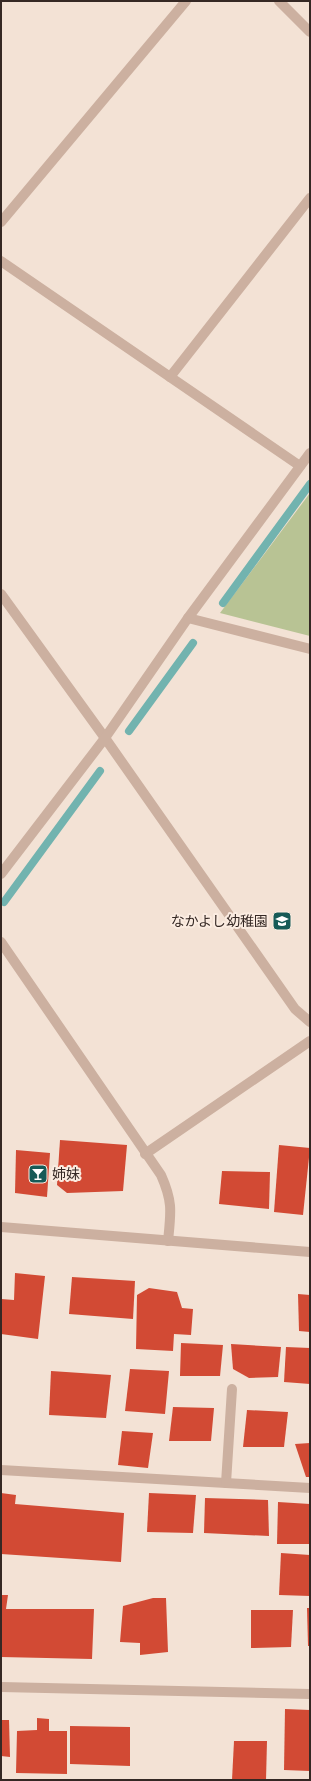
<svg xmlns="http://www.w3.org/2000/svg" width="311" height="1781" viewBox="0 0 311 1781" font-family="'Work Sans','Noto Sans JP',sans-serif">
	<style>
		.green { fill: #b8c394 }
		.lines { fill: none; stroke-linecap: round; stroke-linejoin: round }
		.stream { stroke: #72b3af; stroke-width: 8 }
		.building { fill: #d24a34 }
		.minor { stroke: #ccb0a0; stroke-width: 10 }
		.labels { text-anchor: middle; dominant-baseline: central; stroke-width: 4; stroke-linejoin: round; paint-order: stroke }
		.poi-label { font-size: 14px; fill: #352824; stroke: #fbece1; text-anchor: end }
	</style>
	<rect width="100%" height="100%" fill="#f3e2d5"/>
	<!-- green -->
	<path class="green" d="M310 493V636L220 613Z"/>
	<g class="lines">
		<!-- stream -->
		<g class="stream">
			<path d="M223 603 310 484"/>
			<path d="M129 731 193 643"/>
			<path d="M4 902 100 771"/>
		</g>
	</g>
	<!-- building -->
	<g class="building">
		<path d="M60 1140 127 1145 123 1191 67 1193 57 1185Z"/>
		<path d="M279 1145 310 1148 303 1215 274 1212Z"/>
		<path d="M16 1150 50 1153 47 1197 15 1193Z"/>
		<path d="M222 1171 270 1172 269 1209 219 1204Z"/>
		<path d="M15 1273 45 1276 38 1339 1 1334V1299L14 1300Z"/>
		<path d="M72 1277 135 1281 133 1319 69 1314Z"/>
		<path d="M149 1288 177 1292 182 1308 193 1309 191 1335 174 1334 173 1351 136 1349 137 1295Z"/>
		<path d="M298 1294 310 1295V1332L299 1331Z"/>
		<path d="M181 1343 223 1345 220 1376H180Z"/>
		<path d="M231 1344 281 1347 278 1377 249 1378 233 1369Z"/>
		<path d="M286 1347 310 1348V1384L284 1382Z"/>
		<path d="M130 1369 169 1371 165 1414 125 1411Z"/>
		<path d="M51 1371 111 1375 106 1418 49 1415Z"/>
		<path d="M173 1407 214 1408 211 1441H169Z"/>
		<path d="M247 1410 288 1412 284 1447H243Z"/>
		<path d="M122 1431 153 1433 148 1468 118 1465Z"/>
		<path d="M310 1443V1477H306L295 1444Z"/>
		<path d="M1 1493 16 1495 15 1504 124 1513 121 1562 1 1554Z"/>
		<path d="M149 1493 196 1495 193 1533 147 1532Z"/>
		<path d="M205 1498 268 1500 269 1536 204 1533Z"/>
		<path d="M278 1502 310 1504V1544H277Z"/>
		<path d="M281 1553 310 1555V1596L279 1595Z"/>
		<path d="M1 1595H8L6 1609H94L92 1659 1 1657Z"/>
		<path d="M153 1598H166L168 1652 140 1655V1643L120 1642 123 1606Z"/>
		<path d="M307 1608H310V1646H308Z"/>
		<path d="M251 1610H293L291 1647 251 1648Z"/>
		<path d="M285 1709 310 1710V1771L284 1770Z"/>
		<path d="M37 1718 49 1719V1731H67V1774L16 1773 17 1731 37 1730Z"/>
		<path d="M1 1720H9L10 1757 1 1756Z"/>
		<path d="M70 1726 130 1727V1766L70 1764Z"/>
		<path d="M234 1741H267L266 1780H232Z"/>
	</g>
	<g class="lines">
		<!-- minor -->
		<g class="minor">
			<path d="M279 1 310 32"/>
			<path d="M1 222 186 1"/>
			<path d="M1 261 300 466"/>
			<path d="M170 377 310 198"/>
			<path d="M1 594 105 738 295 1009 310 1022"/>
			<path d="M188 618 310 649"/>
			<path d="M1 874 105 738 188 618 310 453"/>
			<path d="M1 942 161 1175C173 1202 171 1212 168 1241"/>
			<path d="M145 1154 310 1041"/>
			<path d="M1 1227 310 1252"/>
			<path d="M1 1470 310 1488"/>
			<path d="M226 1483 232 1389"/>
			<path d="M1 1687 310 1694"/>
		</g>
	</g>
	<!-- icons -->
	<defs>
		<symbol id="school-square" viewBox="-11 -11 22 22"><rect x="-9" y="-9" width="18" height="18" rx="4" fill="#165a57" stroke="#fbece1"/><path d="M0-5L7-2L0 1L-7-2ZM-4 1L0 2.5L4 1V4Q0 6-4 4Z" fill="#fff"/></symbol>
		<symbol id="bar-square" viewBox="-11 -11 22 22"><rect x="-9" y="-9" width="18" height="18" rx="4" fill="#165a57" stroke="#fbece1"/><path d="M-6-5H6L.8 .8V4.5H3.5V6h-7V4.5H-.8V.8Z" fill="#fff"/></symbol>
	</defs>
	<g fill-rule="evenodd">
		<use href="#school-square" x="271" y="910" width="22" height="22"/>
		<use href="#bar-square" x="27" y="1163" width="22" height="22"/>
	</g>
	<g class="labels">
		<!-- poi labels -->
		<g class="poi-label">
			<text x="268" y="921">なかよし幼稚園</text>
			<text x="52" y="1174" text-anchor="start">姉妹</text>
		</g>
	</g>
	<!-- border -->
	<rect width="311" height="1781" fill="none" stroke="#352824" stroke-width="4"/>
</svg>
